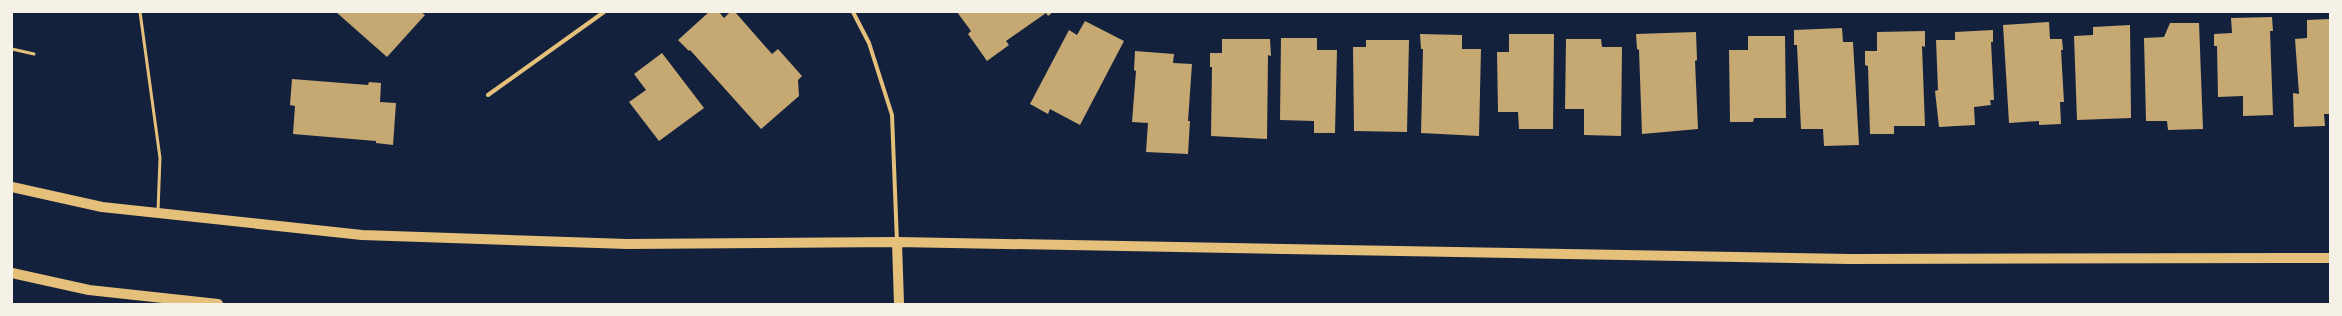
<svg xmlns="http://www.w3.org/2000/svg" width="2342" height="316" viewBox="0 0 2342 316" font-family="'Fira Sans Condensed',sans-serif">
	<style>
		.building { fill: #c6a872 }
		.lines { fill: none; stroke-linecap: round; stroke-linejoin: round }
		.service { stroke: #e5c07b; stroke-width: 3 }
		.minor { stroke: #e5c07b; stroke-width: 4 }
		.primary { stroke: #e5c07b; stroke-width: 10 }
	</style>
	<rect width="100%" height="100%" fill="#14213d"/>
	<!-- building -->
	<g class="building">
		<path d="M336 12H421L425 15 387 57Z"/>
		<path d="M709 12H719L724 18 730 12H735L772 54 778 49 802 76 798 80 799 96 761 129 690 50 689 51 678 40Z"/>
		<path d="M957 12H1053L1048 16 1046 13 1006 41 1009 45 987 61 968 34 971 31Z"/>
		<path d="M2272 17 2273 31H2270L2273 115 2243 116V96L2218 97 2217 46H2214V34L2232 33 2231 18Z"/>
		<path d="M2330 19V114H2324L2325 126 2294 127 2293 93 2299 94 2295 39 2307 38V20Z"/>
		<path d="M1085 21 1124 41 1080 125 1050 109 1048 114 1030 104 1069 30 1077 35Z"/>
		<path d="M2049 22 2050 39H2062L2063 50H2061L2064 102H2060L2061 124 2039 125V121L2009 123 2003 25Z"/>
		<path d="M2170 23H2199L2203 129 2168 130 2167 121H2146L2144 38 2164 37Z"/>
		<path d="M2130 25 2131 118 2077 120 2074 36 2093 35V27Z"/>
		<path d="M1842 28 1843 42H1853L1859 145 1824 146 1823 129H1801L1797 45H1794V30Z"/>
		<path d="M1993 30V42H1991L1994 100H1990L1991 105 1974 107 1975 125 1939 127 1935 91 1938 90 1936 40H1955V32Z"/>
		<path d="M1925 31V47L1922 46 1925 126H1894V134H1870L1868 66 1865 65V51H1877V32Z"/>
		<path d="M1696 32 1697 60 1695 61 1698 129 1642 134 1639 50 1637 49 1636 34Z"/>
		<path d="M1420 34 1462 35V49H1481L1479 136 1421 133 1423 49H1421Z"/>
		<path d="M1509 34H1554L1553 129H1519L1518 112H1498L1497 52H1509Z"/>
		<path d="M1748 36H1785L1786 118H1754L1753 122H1730L1729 50H1748Z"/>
		<path d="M1281 38H1317V50H1337L1335 133H1314V121L1280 120Z"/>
		<path d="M1222 39H1270L1271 56 1268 55 1267 139 1211 136 1212 67H1210V53H1222Z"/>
		<path d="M1566 39H1601L1602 47H1622L1621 136 1584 135V109H1565Z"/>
		<path d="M1366 40H1409L1407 132 1354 131 1353 47H1366Z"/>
		<path d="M1135 51 1174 54 1173 63 1192 64 1188 121H1190L1188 154 1146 152 1148 123 1132 122 1136 71 1134 70Z"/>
		<path d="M662 53 704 108 659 141 629 102 646 90 634 74Z"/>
		<path d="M292 79 368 85 369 82 381 83 380 102 396 103 393 145 376 143V141L293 134 295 106 290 105Z"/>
	</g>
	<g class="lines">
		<!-- service -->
		<g class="service">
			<path d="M140 12 160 158 158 211"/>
			<path d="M12 49 34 54"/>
		</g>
		<!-- minor -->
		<g class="minor">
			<path d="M853 12 869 43 892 115 897 242"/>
			<path d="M488 95 604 12"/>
		</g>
		<!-- primary -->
		<g class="primary">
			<path d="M12 187 102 207 362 235 627 244 897 242 1850 259 2330 258"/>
			<path d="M897 242 899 304"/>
			<path d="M12 273 89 290 218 304"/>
		</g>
	</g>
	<!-- border -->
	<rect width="2342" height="316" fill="none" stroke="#f6f1e7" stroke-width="26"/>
</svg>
